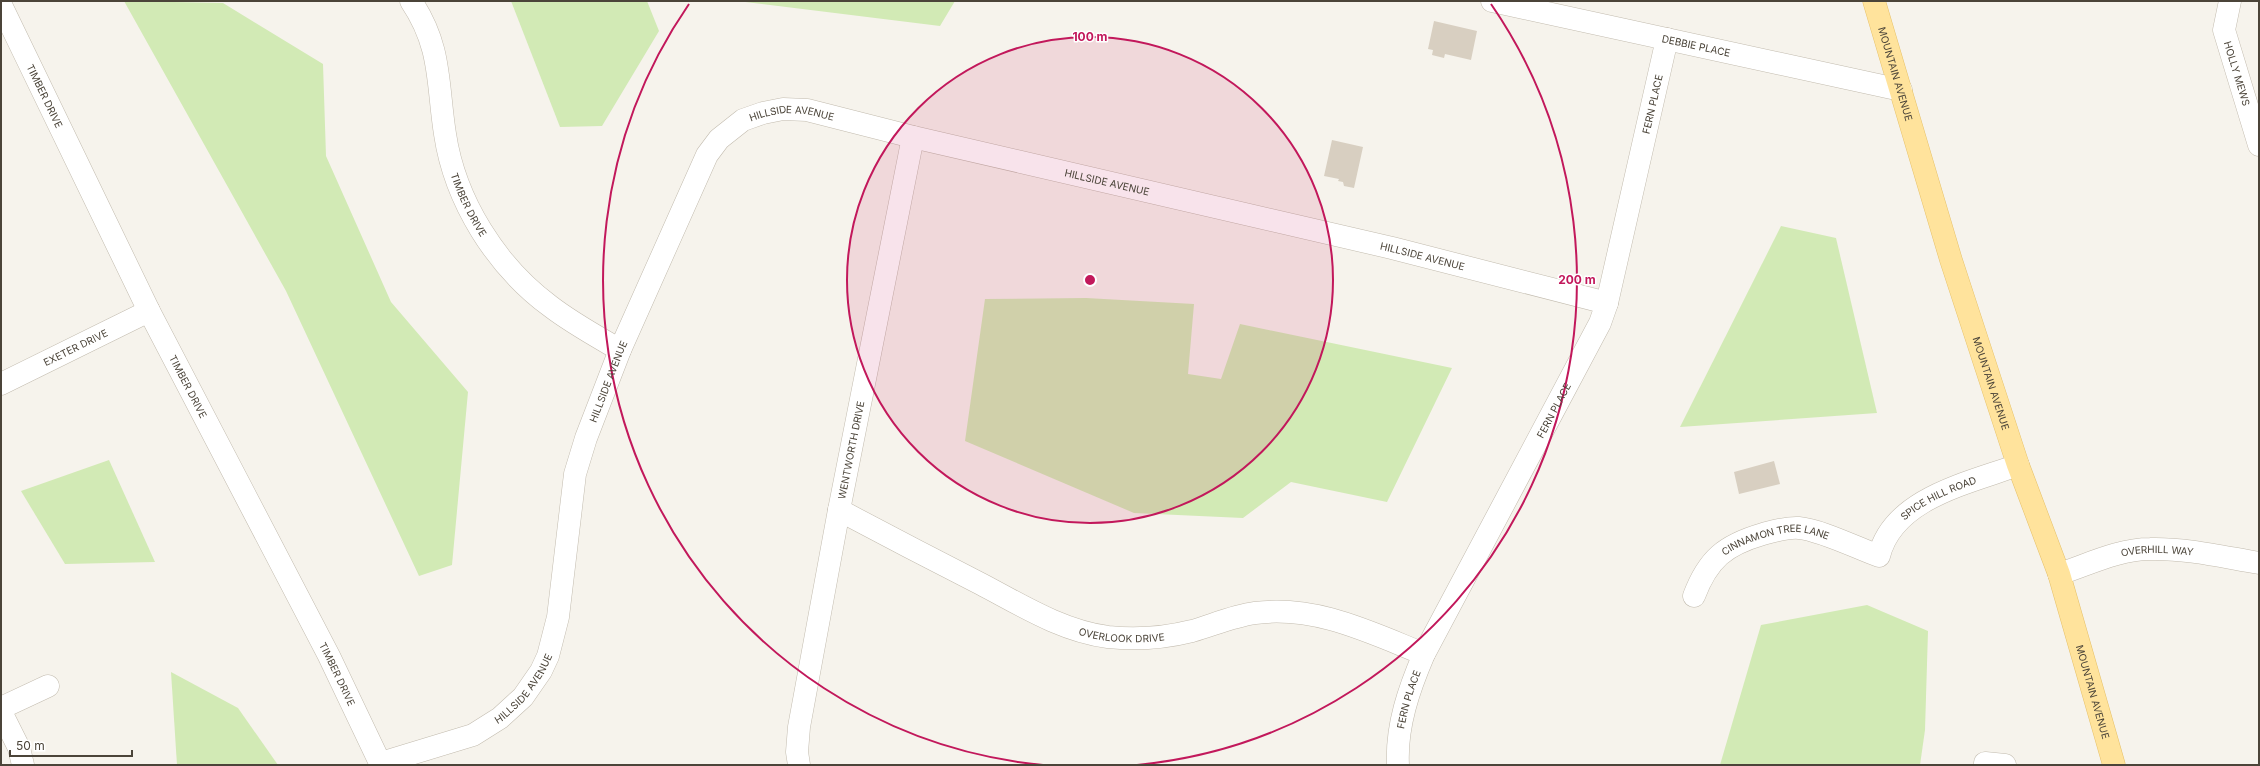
<svg xmlns="http://www.w3.org/2000/svg" width="2260" height="766" viewBox="0 0 2260 766" font-family="Inter,sans-serif">
	<style>
		.green { fill: #d2eab5 }
		.building { fill: #d8cfc1 }
		.lines { fill: none; stroke-linecap: round; stroke-linejoin: round }
		.minor-casing { stroke: #c2bbae; stroke-width: 23 }
		.major-casing { stroke: #e6c16a; stroke-width: 23 }
		.minor { stroke: #fff; stroke-width: 22 }
		.major { stroke: #ffe39c; stroke-width: 22 }
		.ring { fill: none; stroke: #c2185b; stroke-width: 2 }
		.labels { text-anchor: middle; dominant-baseline: central; stroke-width: 3; stroke-linejoin: round; paint-order: stroke }
		.street-label { font-size: 10px; fill: #4b4439; stroke: #fff }
		.centre { fill: #c2185b; stroke: #fff; stroke-width: 2 }
		.ring-label { font-size: 12px; text-anchor: middle; font-weight: bold; fill: #c2185b; stroke: #fff; stroke-width: 3; stroke-linejoin: round; paint-order: stroke }
	</style>
	<rect width="100%" height="100%" fill="#f6f3ec"/>
	<!-- green -->
	<g class="green">
		<path d="M124 1 223 3 323 64 326 156 391 302 468 392 452 565 419 576 286 291Z"/>
		<path d="M511 1H647L659 31 602 126 560 127Z"/>
		<path d="M737 1H955L940 26Z"/>
		<path d="M1781 226 1836 238 1877 413 1680 427Z"/>
		<path d="M1086 298 1194 304 1188 374 1221 379 1240 324 1452 368 1387 502 1291 482 1243 518 1134 513 965 441 985 299Z"/>
		<path d="M109 460 155 562 65 564 21 491Z"/>
		<path d="M1867 605 1928 631 1925 730 1920 765H1720L1761 625Z"/>
		<path d="M171 672 238 708 278 765H177Z"/>
	</g>
	<!-- building -->
	<g class="building">
		<path d="M1434 21 1477 31 1471 60 1445 54 1444 58 1432 55 1433 50 1428 49Z"/>
		<path d="M1332 140 1363 147 1354 188 1344 186 1343 182 1338 181 1339 179 1324 176Z"/>
		<path d="M1774 461 1780 484 1739 494 1734 472Z"/>
	</g>
	<g class="lines">
		<defs>
			<g id="minor">
				<path id="s1" d="M411 1C442 47 437 83 445 134 455 201 496 266 550 306 572 323 596 336 620 350"/>
				<path id="s2" d="M1492 1 1901 90"/>
				<path id="s3" d="M2230 1 2224 30 2259 145"/>
				<path id="s4" d="M1 5 149 311 329 656 381 765"/>
				<path id="s5" d="M1 384 149 311"/>
				<path id="s6" d="M839 510C886 535 934 560 981 584 1021 605 1062 631 1108 637 1136 640 1164 638 1192 631 1213 625 1233 616 1255 613 1315 605 1369 632 1424 654"/>
				<path id="s7" d="M2059 574C2087 565 2119 549 2150 549 2186 548 2223 557 2259 563"/>
				<path id="s8" d="M1694 596C1708 559 1725 545 1763 534 1774 531 1787 527 1799 528 1821 530 1857 548 1879 556 1893 498 1969 483 2018 465"/>
				<path d="M1 708 48 686"/>
				<path d="M1 712 19 748 23 765"/>
				<path id="s9" d="M381 763 473 735 500 718 523 697 541 671 548 656 558 617 575 474 586 438 620 350 707 155 719 139 743 120 763 113 783 109 807 110 913 137 1392 248 1607 303"/>
				<path d="M1985 763 2005 765"/>
				<path id="s10" d="M799 765 797 752 799 727 839 510 913 137"/>
				<path id="s11" d="M1398 765C1396 726 1409 689 1424 654L1600 323 1607 303 1667 39"/>
			</g>
			<g id="major">
				<path id="s12" d="M1874 1 1951 260 2018 465 2059 574 2114 765"/>
			</g>
		</defs>
		<!-- minor casing -->
		<use href="#minor" class="minor-casing"/>
		<!-- major casing -->
		<use href="#major" class="major-casing"/>
		<!-- minor -->
		<use href="#minor" class="minor"/>
		<!-- major -->
		<use href="#major" class="major"/>
	</g>
	<!-- distance rings -->
	<circle cx="1090" cy="280" r="243" fill="#c2185b" fill-opacity=".12"/>
	<g class="ring">
		<circle cx="1090" cy="280" r="243"/>
		<path d="M1043 765A487 487 0 0 1 689 4M1491 4A487 487 0 0 1 1137 765"/>
	</g>
	<g class="labels">
		<!-- street labels -->
		<g class="street-label">
			<text stroke="none"><textPath href="#s2" startOffset="209">DEBBIE PLACE</textPath></text>
			<text stroke="none"><textPath href="#s3" startOffset="75">HOLLY MEWS</textPath></text>
			<text stroke="none"><textPath href="#s12" startOffset="76">MOUNTAIN AVENUE</textPath></text>
			<text stroke="none"><textPath href="#s4" startOffset="101">TIMBER DRIVE</textPath></text>
			<text stroke="none"><textPath href="#s11" startOffset="715">FERN PLACE</textPath></text>
			<text stroke="none"><textPath href="#s9" startOffset="838">HILLSIDE AVENUE</textPath></text>
			<text stroke="none"><textPath href="#s9" startOffset="1162">HILLSIDE AVENUE</textPath></text>
			<text stroke="none"><textPath href="#s1" startOffset="214">TIMBER DRIVE</textPath></text>
			<text stroke="none"><textPath href="#s9" startOffset="1486">HILLSIDE AVENUE</textPath></text>
			<text stroke="none"><textPath href="#s5" startOffset="83">EXETER DRIVE</textPath></text>
			<text stroke="none"><textPath href="#s9" startOffset="490">HILLSIDE AVENUE</textPath></text>
			<text stroke="none"><textPath href="#s12" startOffset="400">MOUNTAIN AVENUE</textPath></text>
			<text stroke="none"><textPath href="#s4" startOffset="425">TIMBER DRIVE</textPath></text>
			<text stroke="none"><textPath href="#s11" startOffset="391">FERN PLACE</textPath></text>
			<text stroke="none"><textPath href="#s10" startOffset="320">WENTWORTH DRIVE</textPath></text>
			<text stroke="none"><textPath href="#s8" startOffset="306">SPICE HILL ROAD</textPath></text>
			<text stroke="none"><textPath href="#s8" startOffset="109">CINNAMON TREE LANE</textPath></text>
			<text stroke="none"><textPath href="#s7" startOffset="102">OVERHILL WAY</textPath></text>
			<text stroke="none"><textPath href="#s6" startOffset="312">OVERLOOK DRIVE</textPath></text>
			<text stroke="none"><textPath href="#s4" startOffset="749">TIMBER DRIVE</textPath></text>
			<text stroke="none"><textPath href="#s9" startOffset="166">HILLSIDE AVENUE</textPath></text>
			<text stroke="none"><textPath href="#s12" startOffset="725">MOUNTAIN AVENUE</textPath></text>
			<text stroke="none"><textPath href="#s11" startOffset="67">FERN PLACE</textPath></text>
		</g>
	</g>
	<circle cx="1090" cy="280" r="6" class="centre"/>
	<g class="ring-label">
		<text x="1090" y="41">100 m</text>
		<text x="1577" y="284">200 m</text>
	</g>
	<!-- border -->
	<rect width="2260" height="766" fill="none" stroke="#4b4439" stroke-width="4"/>
	<!-- scale -->
	<path d="M10 750v6h122v-6" fill="none" stroke="#4b4439" stroke-width="2"/>
	<text x="16" y="750" font-size="12" fill="#4b4439" stroke="#ffffff" stroke-width="3" paint-order="stroke">50 m</text>
</svg>
